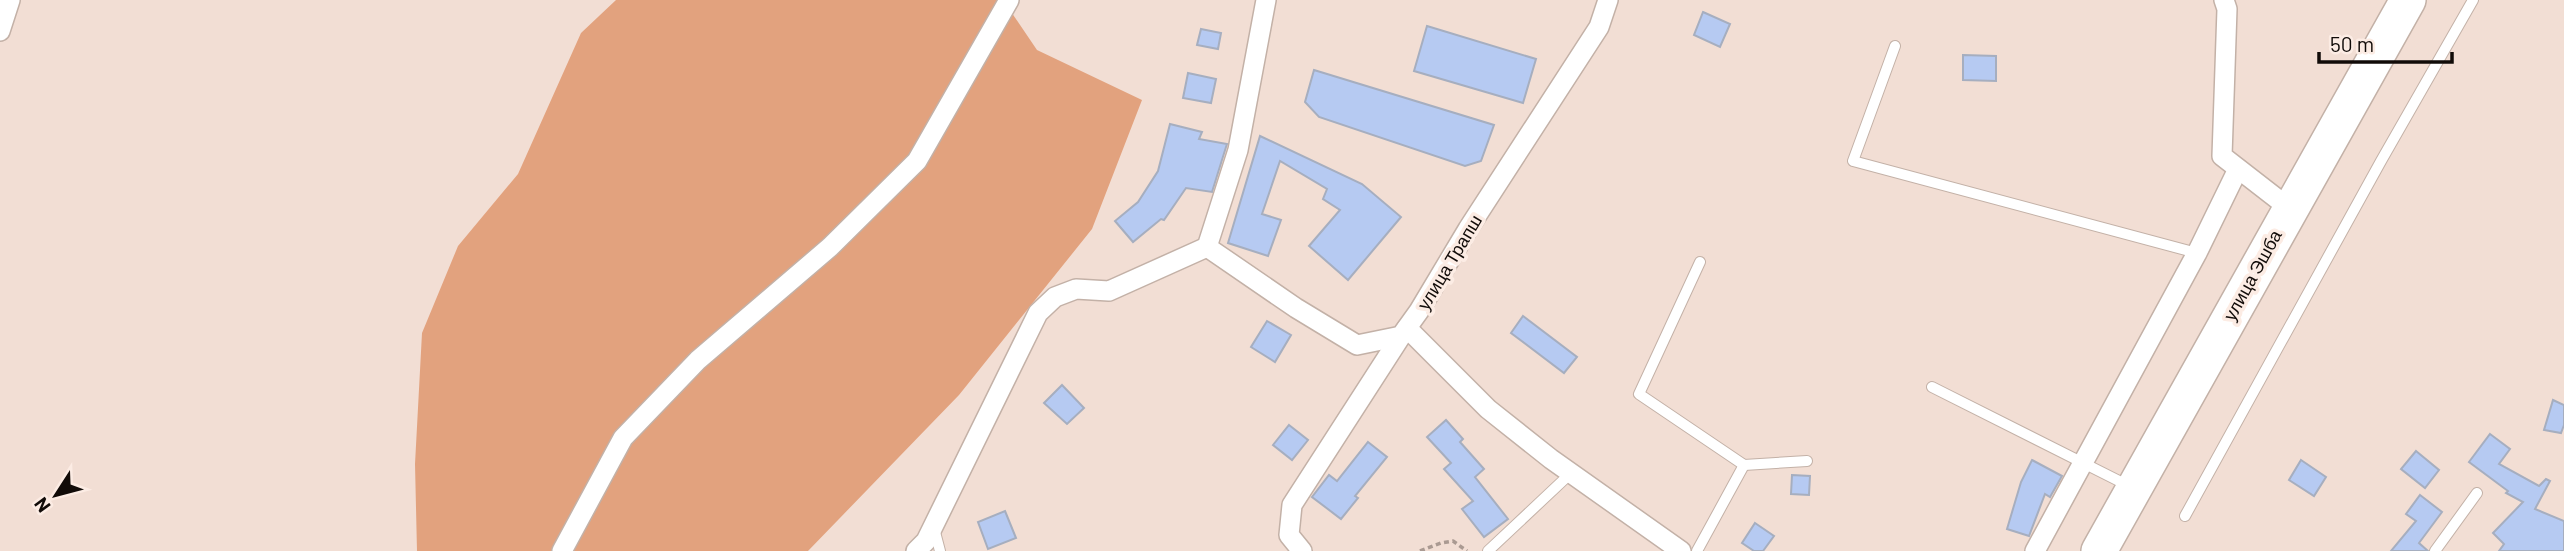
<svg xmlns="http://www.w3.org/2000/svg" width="2564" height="551" viewBox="0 0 2564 551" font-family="Barlow,sans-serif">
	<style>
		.green { fill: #e2a27e }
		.building { fill: #b6caf2; stroke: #a6aebf; stroke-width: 2 }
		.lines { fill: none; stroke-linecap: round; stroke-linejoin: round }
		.lane-casing { stroke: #c3b1a7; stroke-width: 12 }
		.street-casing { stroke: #c3b1a7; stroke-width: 22 }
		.highway-casing { stroke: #c3b1a7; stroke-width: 38 }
		.path { stroke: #aa9a92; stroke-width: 3.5; stroke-dasharray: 5 3.5; stroke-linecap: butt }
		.lane { stroke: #fff; stroke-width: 10 }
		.street { stroke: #fff; stroke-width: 19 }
		.highway { stroke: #fff; stroke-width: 35 }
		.labels { text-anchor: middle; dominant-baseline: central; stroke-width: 7; stroke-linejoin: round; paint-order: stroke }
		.street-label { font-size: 18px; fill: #110b08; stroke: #fcece4 }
	</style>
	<rect width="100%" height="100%" fill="#f2ded4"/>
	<!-- green -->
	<path class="green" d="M616 0H1003L1037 50 1142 100 1092 229 959 395 808 551H417L415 464 422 333 458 246 518 174 581 33Z"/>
	<!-- building -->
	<g class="building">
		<path d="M1703 12 1730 24 1720 47 1694 35Z"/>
		<path d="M1427 26 1536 59 1523 103 1414 71Z"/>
		<path d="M1201 29 1221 33 1218 49 1197 45Z"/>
		<path d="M1963 55 1996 56V81L1963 80Z"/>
		<path d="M1314 70 1494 125 1481 161 1465 166 1319 117 1305 102Z"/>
		<path d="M1188 73 1216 79 1211 103 1183 98Z"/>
		<path d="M1170 124 1202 132 1199 139 1227 144 1226 147 1212 192 1186 188 1164 220 1161 219 1133 242 1115 221 1138 202 1158 171Z"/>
		<path d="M1260 136 1362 184 1401 217 1348 280 1309 246 1340 210 1323 199 1327 189 1280 161 1262 214 1281 220 1268 256 1228 243Z"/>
		<path d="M1523 316 1577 357 1564 373 1511 333Z"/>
		<path d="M1267 321 1291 335 1275 362 1251 347Z"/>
		<path d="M1062 385 1084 408 1067 424 1044 403Z"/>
		<path d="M2553 400 2564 405V425L2561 433 2544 430Z"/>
		<path d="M1446 420 1463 439 1460 442 1484 469 1475 477 1508 519 1484 537 1462 509 1473 501 1444 469 1451 463 1427 437Z"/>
		<path d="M1289 425 1308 440 1292 460 1273 445Z"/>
		<path d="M2490 434 2510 449 2499 464 2539 486 2546 479 2550 481 2535 509 2564 521V551H2499L2504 544 2493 533 2523 502 2506 493 2508 491 2469 462Z"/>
		<path d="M1368 442 1387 457 1355 496 1358 498 1341 519 1312 497 1329 475 1337 481Z"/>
		<path d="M2416 451 2439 470 2425 488 2401 469Z"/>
		<path d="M2032 460 2062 476 2050 497 2045 494 2029 536 2007 529 2021 482Z"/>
		<path d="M2301 460 2326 477 2314 496 2289 480Z"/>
		<path d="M1792 475 1810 476 1809 495 1791 494Z"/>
		<path d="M2420 495 2442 512 2419 543 2428 551H2391L2416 521 2406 514Z"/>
		<path d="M1005 511 1016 538 988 549 978 522Z"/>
		<path d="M1755 523 1774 536 1763 551H1754L1742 543Z"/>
	</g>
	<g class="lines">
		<defs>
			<g id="lane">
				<path d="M1895 46 1853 161 2197 253"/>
				<path d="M1700 262 1639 394 1744 465 1807 461"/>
				<path d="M1932 387 2129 486"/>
				<path d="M2185 516 2381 161 2473 0"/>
				<path d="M935 532 940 551"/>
				<path d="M1488 551 1571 473"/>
				<path d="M1697 551 1744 465"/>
				<path d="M2435 551 2477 493"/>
			</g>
			<g id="street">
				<path d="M2224 0 2227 9 2222 156 2289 208"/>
				<path d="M0 31 10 0"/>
				<path d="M1207 247 1296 308 1357 345 1401 336 1419 311 1468 229 1599 27 1608 0"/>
				<path d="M1407 328 1488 409 1551 459 1681 551"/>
				<path d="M562 551 623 438 698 360 830 247 917 161 1009 0"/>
				<path d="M916 551 926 541 1038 313 1055 297 1076 289 1109 291 1207 247 1238 150 1266 0"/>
				<path d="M1302 551 1289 535 1292 505 1401 336"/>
				<path d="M2035 551 2197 253 2238 169"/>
			</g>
			<path id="highway" d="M2099 551 2408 0"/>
		</defs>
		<!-- lane casing -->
		<use href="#lane" class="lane-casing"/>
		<!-- street casing -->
		<use href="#street" class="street-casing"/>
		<!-- highway casing -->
		<use href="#highway" class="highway-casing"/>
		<!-- path -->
		<path class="path" d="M1420 551 1441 543 1453 541 1467 551"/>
		<!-- lane -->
		<use href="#lane" class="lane"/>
		<!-- street -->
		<use href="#street" class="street"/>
		<!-- highway -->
		<use href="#highway" class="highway"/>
	</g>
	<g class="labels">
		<!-- street labels -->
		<g class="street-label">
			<text transform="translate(1449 262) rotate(-59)">улица Трапш</text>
			<text transform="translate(2252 275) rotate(-61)">улица Эшба</text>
		</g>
	</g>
	<!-- north arrow -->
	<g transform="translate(56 495) rotate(234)" stroke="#fcece4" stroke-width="5" paint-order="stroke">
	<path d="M0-5L12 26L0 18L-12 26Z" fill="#110b08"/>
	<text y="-10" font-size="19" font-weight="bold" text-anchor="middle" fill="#110b08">N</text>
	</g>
	<!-- scale -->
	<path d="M2319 52v10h133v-10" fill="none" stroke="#110b08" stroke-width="3.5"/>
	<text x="2330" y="52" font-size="21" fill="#110b08" stroke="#fcece4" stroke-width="5" paint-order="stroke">50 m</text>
</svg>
